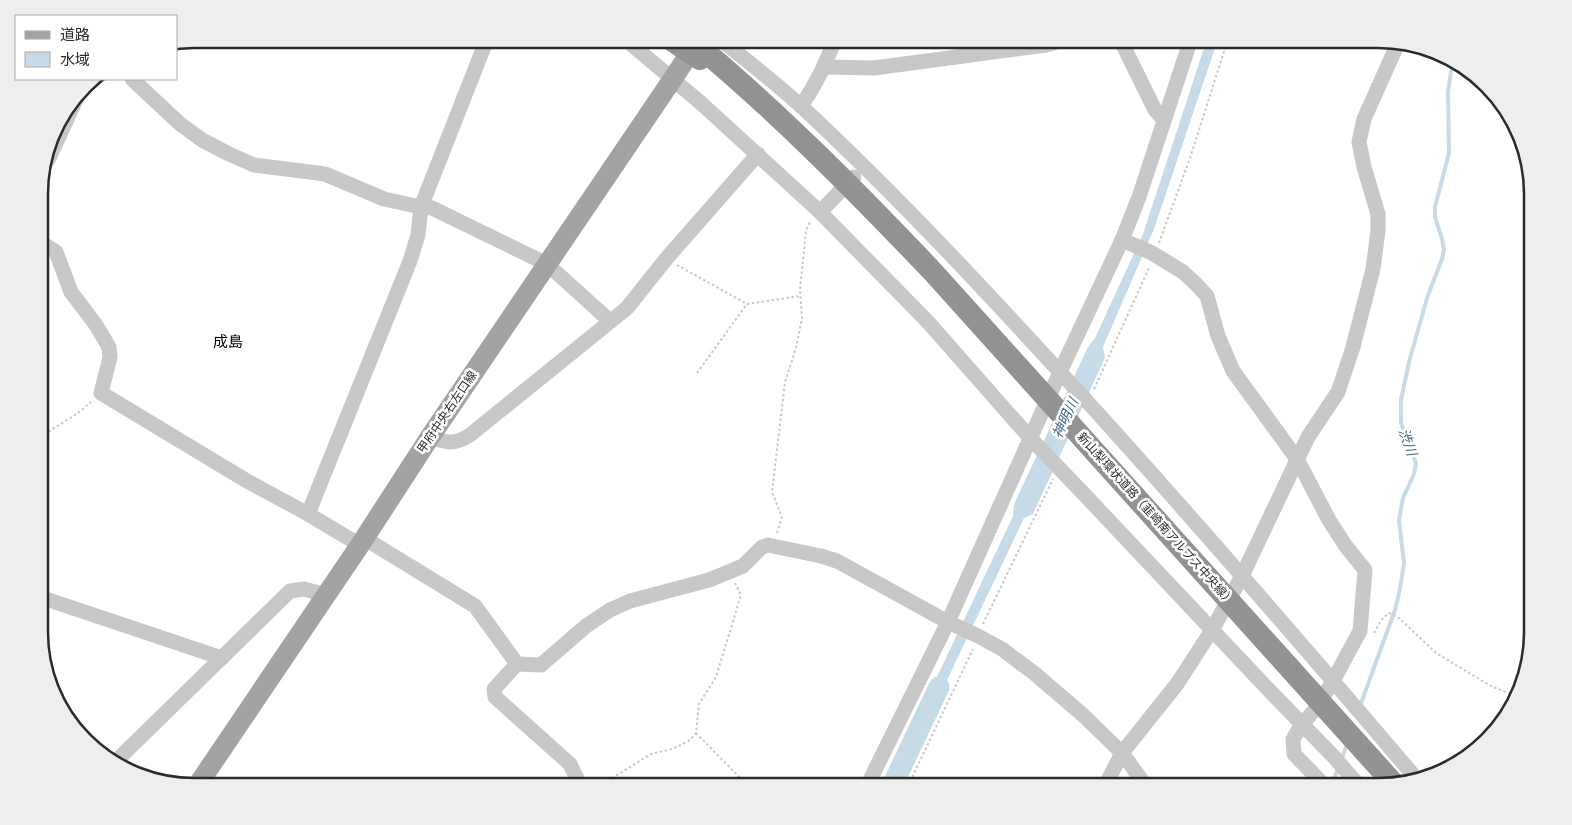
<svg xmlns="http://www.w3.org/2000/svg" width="1572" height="825" viewBox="0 0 1572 825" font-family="Roboto,'Noto Sans JP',sans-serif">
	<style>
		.water { fill: #c7dae7 }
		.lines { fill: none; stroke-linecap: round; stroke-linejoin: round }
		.stream { stroke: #c7dae7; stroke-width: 4 }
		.river { stroke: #c7dae7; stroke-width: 21 }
		.path { stroke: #c8c8c8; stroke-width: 2; stroke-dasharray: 2.5 2.5; stroke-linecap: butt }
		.minor { stroke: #c8c8c8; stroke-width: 15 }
		.major { stroke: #a3a3a3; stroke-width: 20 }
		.highway-bridge { stroke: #929292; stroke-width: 22 }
		.labels { text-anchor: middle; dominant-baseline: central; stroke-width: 5; stroke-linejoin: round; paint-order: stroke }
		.street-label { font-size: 12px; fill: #2b2b2b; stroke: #fff }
		.water-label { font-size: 14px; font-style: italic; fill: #416b86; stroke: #fff }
		.quarter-label { font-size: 15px; fill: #000; stroke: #fff }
		.rim { fill: none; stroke: #2b2b2b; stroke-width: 2.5 }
	</style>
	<rect width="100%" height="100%" fill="#fff"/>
	<!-- water -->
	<path class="water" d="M1207 39H1218L1154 229 1103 347 1105 358 1033 514 1024 518 930 716 921 711 1013 516 1014 504 1088 347 1095 338 1143 234Z"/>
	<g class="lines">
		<!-- stream -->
		<g class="stream">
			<path d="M1360 706 1395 610 1400 589 1404 563 1399 520 1403 498 1414 474 1416 463 1401 423V400L1409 362 1428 295 1442 259 1444 250 1442 239 1435 217V207L1449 153 1448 92 1451 71 1455 62"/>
			<path d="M1341 761 1347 744"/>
			<path d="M1331 786 1339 767"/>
		</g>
		<!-- river -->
		<path class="river" d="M892 786 939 687"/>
		<!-- path -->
		<g class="path">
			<path d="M1159 243 1190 158 1228 39"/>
			<path d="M677 265 747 304 800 296"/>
			<path d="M697 373 747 304"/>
			<path d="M1094 389 1149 268"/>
			<path d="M40 437 78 413 91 402"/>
			<path d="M777 533 782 517 772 492 785 382 796 348 802 318 800 290 806 230 810 222"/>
			<path d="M983 624 1053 479"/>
			<path d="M1374 633 1382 619 1389 613 1399 618 1436 653 1491 686 1518 697"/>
			<path d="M696 733 748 786"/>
			<path d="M599 786 651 754 672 749 681 745 690 740 696 733 699 704 716 677 741 595 735 583"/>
			<path d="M766 786H779"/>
			<path d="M908 786 973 649"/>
		</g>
		<!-- minor -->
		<g class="minor">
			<path d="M625 39 702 104 820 212 928 322 1031 439 1082 492 1266 687 1335 758 1359 786"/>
			<path d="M720 39C747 61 776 83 802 107 901 199 992 298 1083 397 1196 521 1306 649 1415 777"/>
			<path d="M1120 39 1155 110 1164 120"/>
			<path d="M825 67 874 68 1046 45 1066 39"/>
			<path d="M132 79 179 123 202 140 229 154 254 165 325 174 384 199 421 207 432 208 547 264 610 321"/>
			<path d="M801 106C817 83 825 65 835 39"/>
			<path d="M44 166 49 158 79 93"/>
			<path d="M820 212 854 177"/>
			<path d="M1122 240 1152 253 1183 272 1197 285 1207 296 1218 336 1233 371 1297 459 1329 520 1345 545 1365 570 1360 631 1333 681 1314 711 1302 724 1293 739 1294 754 1323 784V786"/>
			<path d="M39 241 56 252 71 292 96 325 109 347 110 357 101 393 247 481 308 514 360 545"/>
			<path d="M430 437C447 443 454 445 470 435L627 308 666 259 758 154"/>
			<path d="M308 514 410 261 418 235 421 207 487 39"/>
			<path d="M364 538 475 606 517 664 541 665 586 626 610 610 630 601 709 580 743 566 762 547 768 545 821 556 837 561 948 622 978 636 1002 649 1034 673 1083 715 1122 753 1146 786"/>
			<path d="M40 597 222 658"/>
			<path d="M517 664 494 689 495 697 570 764 580 785V786"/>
			<path d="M115 762 290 591 304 589 326 595"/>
			<path d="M867 786 948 622 1060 372 1122 240 1139 197 1191 39"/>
			<path d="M1105 786 1122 753 1177 684 1212 630 1242 576 1308 437 1338 392 1353 347 1373 269 1378 231V214L1364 167 1359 142 1364 119 1398 43"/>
		</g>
		<!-- major -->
		<path class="major" d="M197 786 360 545 430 437 672 80 699 39"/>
		<!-- highway-bridge -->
		<g class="highway-bridge">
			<path d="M670 39 700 59"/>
			<path d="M690 39C776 110 856 191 933 272L1394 784"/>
		</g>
	</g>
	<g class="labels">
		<!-- street labels -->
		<g class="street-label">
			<text transform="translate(447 412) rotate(-56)">甲府中央右左口線</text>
			<text transform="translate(1156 519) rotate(48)">新山梨環状道路（韮崎南アルプス中央線）</text>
		</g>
		<!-- water labels -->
		<g class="water-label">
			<text transform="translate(1065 418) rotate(-65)">神明川</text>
			<text transform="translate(1408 442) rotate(70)">渋川</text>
		</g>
		<!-- quarter labels -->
		<g class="quarter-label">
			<text x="228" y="342">成島</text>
		</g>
	</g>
	<!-- crop -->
	<path d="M0 0H1572V825H0ZM194 48H1378A146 146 0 0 1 1524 194V632A146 146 0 0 1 1378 778H194A146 146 0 0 1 48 632V194A146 146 0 0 1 194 48Z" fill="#eee" fill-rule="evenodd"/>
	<path class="rim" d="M194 48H1378A146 146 0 0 1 1524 194V632A146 146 0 0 1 1378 778H194A146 146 0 0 1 48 632V194A146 146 0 0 1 194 48Z"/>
	<!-- legend -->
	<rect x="15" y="15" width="162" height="65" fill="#ffffff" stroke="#aaaaaa"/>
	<rect x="25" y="31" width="25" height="8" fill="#a3a3a3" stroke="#aaaaaa"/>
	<text x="60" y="40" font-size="15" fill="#2b2b2b">道路</text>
	<rect x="25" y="52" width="25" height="15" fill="#c7dae7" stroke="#aaaaaa"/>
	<text x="60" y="65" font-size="15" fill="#2b2b2b">水域</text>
</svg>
